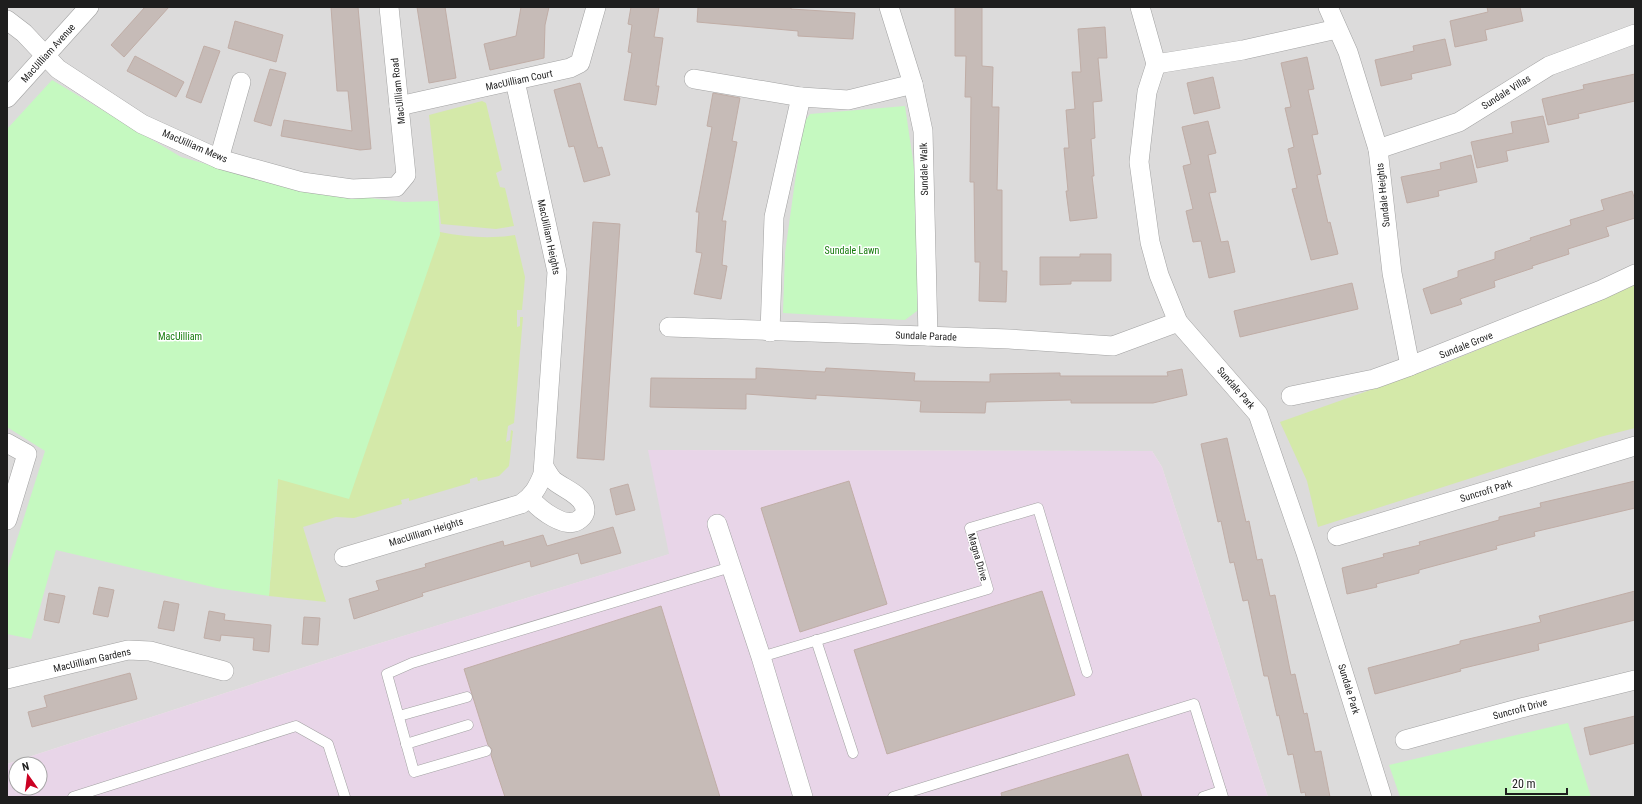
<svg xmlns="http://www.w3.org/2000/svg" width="1642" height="804" viewBox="0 0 1642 804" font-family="'Roboto Condensed',sans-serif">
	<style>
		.residential { fill: #dcdbdb }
		.industrial { fill: #e8d5e8; fill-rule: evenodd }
		.grass { fill: #d4e9a9 }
		.park { fill: #c5f9c0 }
		.building { fill: #c6bbb7; stroke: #c0ada6 }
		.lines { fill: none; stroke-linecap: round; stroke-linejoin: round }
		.lane-casing { stroke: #a2a2a2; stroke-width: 11 }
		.street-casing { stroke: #a2a2a2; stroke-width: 20 }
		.lane { stroke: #fff; stroke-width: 10 }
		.street { stroke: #fff; stroke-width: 19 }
		.labels { text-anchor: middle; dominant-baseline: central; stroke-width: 3; stroke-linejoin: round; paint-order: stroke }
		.street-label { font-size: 10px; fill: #1e1e1e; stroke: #fff }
		.park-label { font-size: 10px; fill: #167c0c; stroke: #fff }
	</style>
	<rect width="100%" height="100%" fill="#efe9e4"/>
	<!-- residential -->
	<path class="residential" d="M7 7H1635V797H1268L1162 467 1152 451 649 450 670 554 348 653 7 764Z"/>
	<!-- industrial -->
	<path class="industrial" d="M648 450 1152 451 1162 467 1268 797H7V764L348 653 669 554ZM16 764H40V788H16Z"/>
	<!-- grass -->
	<g class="grass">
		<path d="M482 101 486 103 502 170 496 173 500 187 505 188 514 226 496 229 441 224 429 115Z"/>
		<path d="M440 232C466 237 489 239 515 235L525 277 522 310H517V327L520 326V317H523L514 423 508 426 506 442 510 440 511 430 513 431 509 466 499 476 478 481 477 477 470 479V483L409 501V498L401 500 402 504 354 518 336 517 303 527 326 602 269 596 278 479 405 334Z"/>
		<path d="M1635 285V428L1600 437 1318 527 1307 481 1280 422 1441 365Z"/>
	</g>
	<!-- park -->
	<g class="park">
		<path d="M52 80 181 157 299 190 404 202 438 201 440 235 349 499 278 479 269 596 217 588 56 550 31 639 7 634V571L45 451 7 427V129Z"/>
		<path d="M905 106 916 181 921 308 905 320 783 313 785 253 803 124 810 114Z"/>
		<path d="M1568 723 1591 797H1400L1389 765Z"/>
	</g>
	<!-- building -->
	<g class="building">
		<path d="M145 7H169L124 57 111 45Z"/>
		<path d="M331 7H358L371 149 360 150 281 136 284 120 352 131 348 91H337Z"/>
		<path d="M417 7H445L456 78 429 83Z"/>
		<path d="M521 7H549L545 25 544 58 490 70 484 44 516 36Z"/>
		<path d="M631 7H659L654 37 663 38 656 86H659L656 105 624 100 632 53 628 52 632 25 628 24Z"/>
		<path d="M698 7H791V9L855 13 853 39 798 36V31L697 22Z"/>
		<path d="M955 7H982V66L993 67 992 107H999L997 190H1002V271H1007L1006 302 979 301 980 262H975L974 182H970L971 97H965L966 56H955Z"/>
		<path d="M1487 7H1520L1523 21 1485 30 1487 40 1455 47 1450 21 1488 12Z"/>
		<path d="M235 21 283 35 276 62 228 48Z"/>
		<path d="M1105 27 1107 58H1098L1102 101 1093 102 1095 138 1091 139 1094 176H1092L1097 218 1070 221 1066 191H1068L1064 148H1069L1066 110 1075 109 1072 72H1081L1078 29Z"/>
		<path d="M1445 39 1451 65 1411 74 1412 79 1381 86 1375 60 1414 51 1413 46Z"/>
		<path d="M204 46 220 51 201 103 186 97Z"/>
		<path d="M135 56 184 82 176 97 127 71Z"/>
		<path d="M1307 57 1314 89 1308 90 1318 134 1312 135 1321 174 1317 175 1328 223 1330 222 1338 254 1311 260 1292 189 1297 188 1288 149 1294 147 1285 108 1291 107 1281 63Z"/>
		<path d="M270 69 286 73 271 126 254 121Z"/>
		<path d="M1635 74V101L1578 114 1579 118 1548 125 1542 99 1584 89 1583 85Z"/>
		<path d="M1213 77 1220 108 1194 114 1187 83Z"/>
		<path d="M580 83 598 148 602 147 610 175 584 182 574 146 569 147 554 90Z"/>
		<path d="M713 93 740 98 732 141 737 142 722 221H726L722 265 727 266 721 299 694 294 702 253 696 252 699 212H696L712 127 707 126Z"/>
		<path d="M1543 116 1549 142 1506 151 1508 161 1477 168 1471 142 1513 133 1511 122Z"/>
		<path d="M1208 121 1216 153 1208 155 1216 192 1209 193 1221 242 1228 241 1235 272 1209 278 1201 241 1193 242 1186 211 1193 209 1183 166 1191 164 1182 127Z"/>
		<path d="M1471 155 1477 182 1438 191 1439 196 1407 203 1401 177 1441 169 1440 163Z"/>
		<path d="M1632 191 1635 200V218L1606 227 1609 236 1568 249 1569 254 1532 266 1533 268 1494 281 1495 287 1460 299 1462 304 1431 314 1423 289 1458 277V271L1495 259V252L1531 240 1530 238 1571 225 1570 220 1604 210 1601 200Z"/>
		<path d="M593 222 620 224 604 460 577 458Z"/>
		<path d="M1080 254H1111V281H1071V284L1040 285V257H1080Z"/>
		<path d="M1352 283 1358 309 1240 337 1234 311Z"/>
		<path d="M756 368 825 372 826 368 915 373 914 381 990 382V374L1060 373V376H1168L1167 372 1182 369 1187 395 1153 403H1071V400L986 402 985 413 920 412 921 401 816 395V399L746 394V409L650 407 651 378 756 379Z"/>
		<path d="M1227 438 1246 522 1249 521 1257 560 1262 559 1270 596 1275 595 1291 675 1295 674 1304 714 1307 713 1315 752 1321 751 1330 797H1306L1305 792 1301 793 1293 754 1288 755 1279 715 1277 716 1268 676H1264L1248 600 1243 601 1234 562 1230 563 1221 521 1218 522 1201 444Z"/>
		<path d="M849 481 887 604 800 632 761 508Z"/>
		<path d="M1635 481V508L1534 532 1535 536 1496 546 1497 549 1419 570V573L1376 584 1377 587 1347 594 1342 568 1384 557 1383 554 1420 545 1419 542 1499 520V517L1541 507 1540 503Z"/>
		<path d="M628 484 635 510 616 515 610 489Z"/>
		<path d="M613 527 621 553 581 564 578 553 531 567 530 561 422 593 423 596 354 619 349 599 379 590 376 581 426 567 425 564 503 541 504 546 543 535 547 546Z"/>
		<path d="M99 587 114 590 108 617 93 614Z"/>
		<path d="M1042 591 1075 695 887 754 854 650Z"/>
		<path d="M1635 591V620L1538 644 1539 650 1460 669 1461 671 1375 694 1368 668 1460 644V641L1541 622 1539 616Z"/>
		<path d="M49 593 65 596 59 623 44 620Z"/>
		<path d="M164 601 179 604 174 631 158 628Z"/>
		<path d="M661 606 720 797H505L491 755 492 749 488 745 464 669Z"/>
		<path d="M209 611 225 614 224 620 271 625 269 652 253 650 254 638 221 635 220 641 204 638Z"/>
		<path d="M304 617 320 618 318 645 302 644Z"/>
		<path d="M130 673 137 699 32 727 28 712 47 707 44 696Z"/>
		<path d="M1635 716V743L1590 755 1584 728Z"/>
		<path d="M1128 754 1142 797H1002L1001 793Z"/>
	</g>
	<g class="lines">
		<defs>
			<g id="lane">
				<path d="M816 640 853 753"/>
				<path d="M761 657 988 589 970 528 1038 508 1087 672"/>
				<path d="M399 716 467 697"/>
				<path d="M406 744 468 725"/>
				<path d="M486 751 414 772 387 674 412 663 731 567"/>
				<path d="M73 797 296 726 328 744 345 797"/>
				<path d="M893 797 1194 704 1223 797"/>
				<path d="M1203 797 1221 791"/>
			</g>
			<g id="street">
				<path d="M889 7 913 84 923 131 928 336"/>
				<path d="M1140 7 1156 64 1147 92 1139 162 1150 242 1159 275 1178 322 1258 414 1306 553 1382 797"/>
				<path d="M1328 7 1348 52 1378 149 1392 273 1410 366"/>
				<path d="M7 20 24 33 58 69 142 124 219 159 302 182 352 189 396 187 406 175 389 7"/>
				<path d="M1156 64 1243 50 1337 29"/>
				<path d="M694 79 801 97 848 100 913 84"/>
				<path d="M7 98 89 7"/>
				<path d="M399 106 570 68 580 63 596 7"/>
				<path d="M1378 149 1459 122 1549 66 1635 34"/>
				<path d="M219 159 241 82"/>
				<path d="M669 327 1009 339 1113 346 1178 322"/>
				<path d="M770 332 774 217 801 97"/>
				<path d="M1291 396 1374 379 1410 366 1601 290 1635 274"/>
				<path d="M7 443 27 454 7 520"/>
				<path d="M530 498C539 509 566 531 580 519 585 515 586 511 584 505 579 493 562 488 553 480 549 476 547 471 544 467"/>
				<path d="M717 524 761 657 803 797"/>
				<path d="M1337 536 1635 446"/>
				<path d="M344 557 521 504C533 496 538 487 543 474L557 272 515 81"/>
				<path d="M7 679 128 650 150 651 224 671"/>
				<path d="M1405 740 1525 707 1635 680"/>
			</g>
		</defs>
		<!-- lane casing -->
		<use href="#lane" class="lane-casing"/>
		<!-- street casing -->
		<use href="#street" class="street-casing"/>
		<!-- lane -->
		<use href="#lane" class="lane"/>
		<!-- street -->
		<use href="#street" class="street"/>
	</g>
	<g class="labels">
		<!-- street labels -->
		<g class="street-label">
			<text transform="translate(48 53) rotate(-48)">MacUilliam Avenue</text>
			<text transform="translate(519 80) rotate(-12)">MacUilliam Court</text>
			<text transform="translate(398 91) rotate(-96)">MacUilliam Road</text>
			<text transform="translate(1506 92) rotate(-32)">Sundale Villas</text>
			<text transform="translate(195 146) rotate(23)">MacUilliam Mews</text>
			<text transform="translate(924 169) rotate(-91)">Sundale Walk</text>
			<text transform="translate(1383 195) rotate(-96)">Sundale Heights</text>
			<text transform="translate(549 237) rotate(78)">MacUilliam Heights</text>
			<text transform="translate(926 336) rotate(2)">Sundale Parade</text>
			<text transform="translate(1466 345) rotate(-22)">Sundale Grove</text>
			<text transform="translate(1236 388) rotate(49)">Sundale Park</text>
			<text transform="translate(1486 491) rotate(-17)">Suncroft Park</text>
			<text transform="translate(426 532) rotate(-17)">MacUilliam Heights</text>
			<text transform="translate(978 557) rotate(74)">Magna Drive</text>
			<text transform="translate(92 660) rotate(-13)">MacUilliam Gardens</text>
			<text transform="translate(1349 689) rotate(73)">Sundale Park</text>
			<text transform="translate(1520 709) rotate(-15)">Suncroft Drive</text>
		</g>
		<!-- park labels -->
		<g class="park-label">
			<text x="852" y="250">Sundale Lawn</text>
			<text x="180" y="336">MacUilliam</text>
		</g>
	</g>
	<!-- border -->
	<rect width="1642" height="804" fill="none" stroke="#1e1e1e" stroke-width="16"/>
	<!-- north arrow -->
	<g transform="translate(28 776) rotate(346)"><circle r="19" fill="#ffffff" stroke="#a5a5a5"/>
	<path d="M0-3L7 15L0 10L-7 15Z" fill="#cb0123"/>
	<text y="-6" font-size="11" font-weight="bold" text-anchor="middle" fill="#1e1e1e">N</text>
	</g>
	<!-- scale -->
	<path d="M1506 788v6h61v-6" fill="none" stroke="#1e1e1e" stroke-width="2"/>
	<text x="1512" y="788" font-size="12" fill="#1e1e1e" stroke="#ffffff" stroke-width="3" paint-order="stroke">20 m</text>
</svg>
